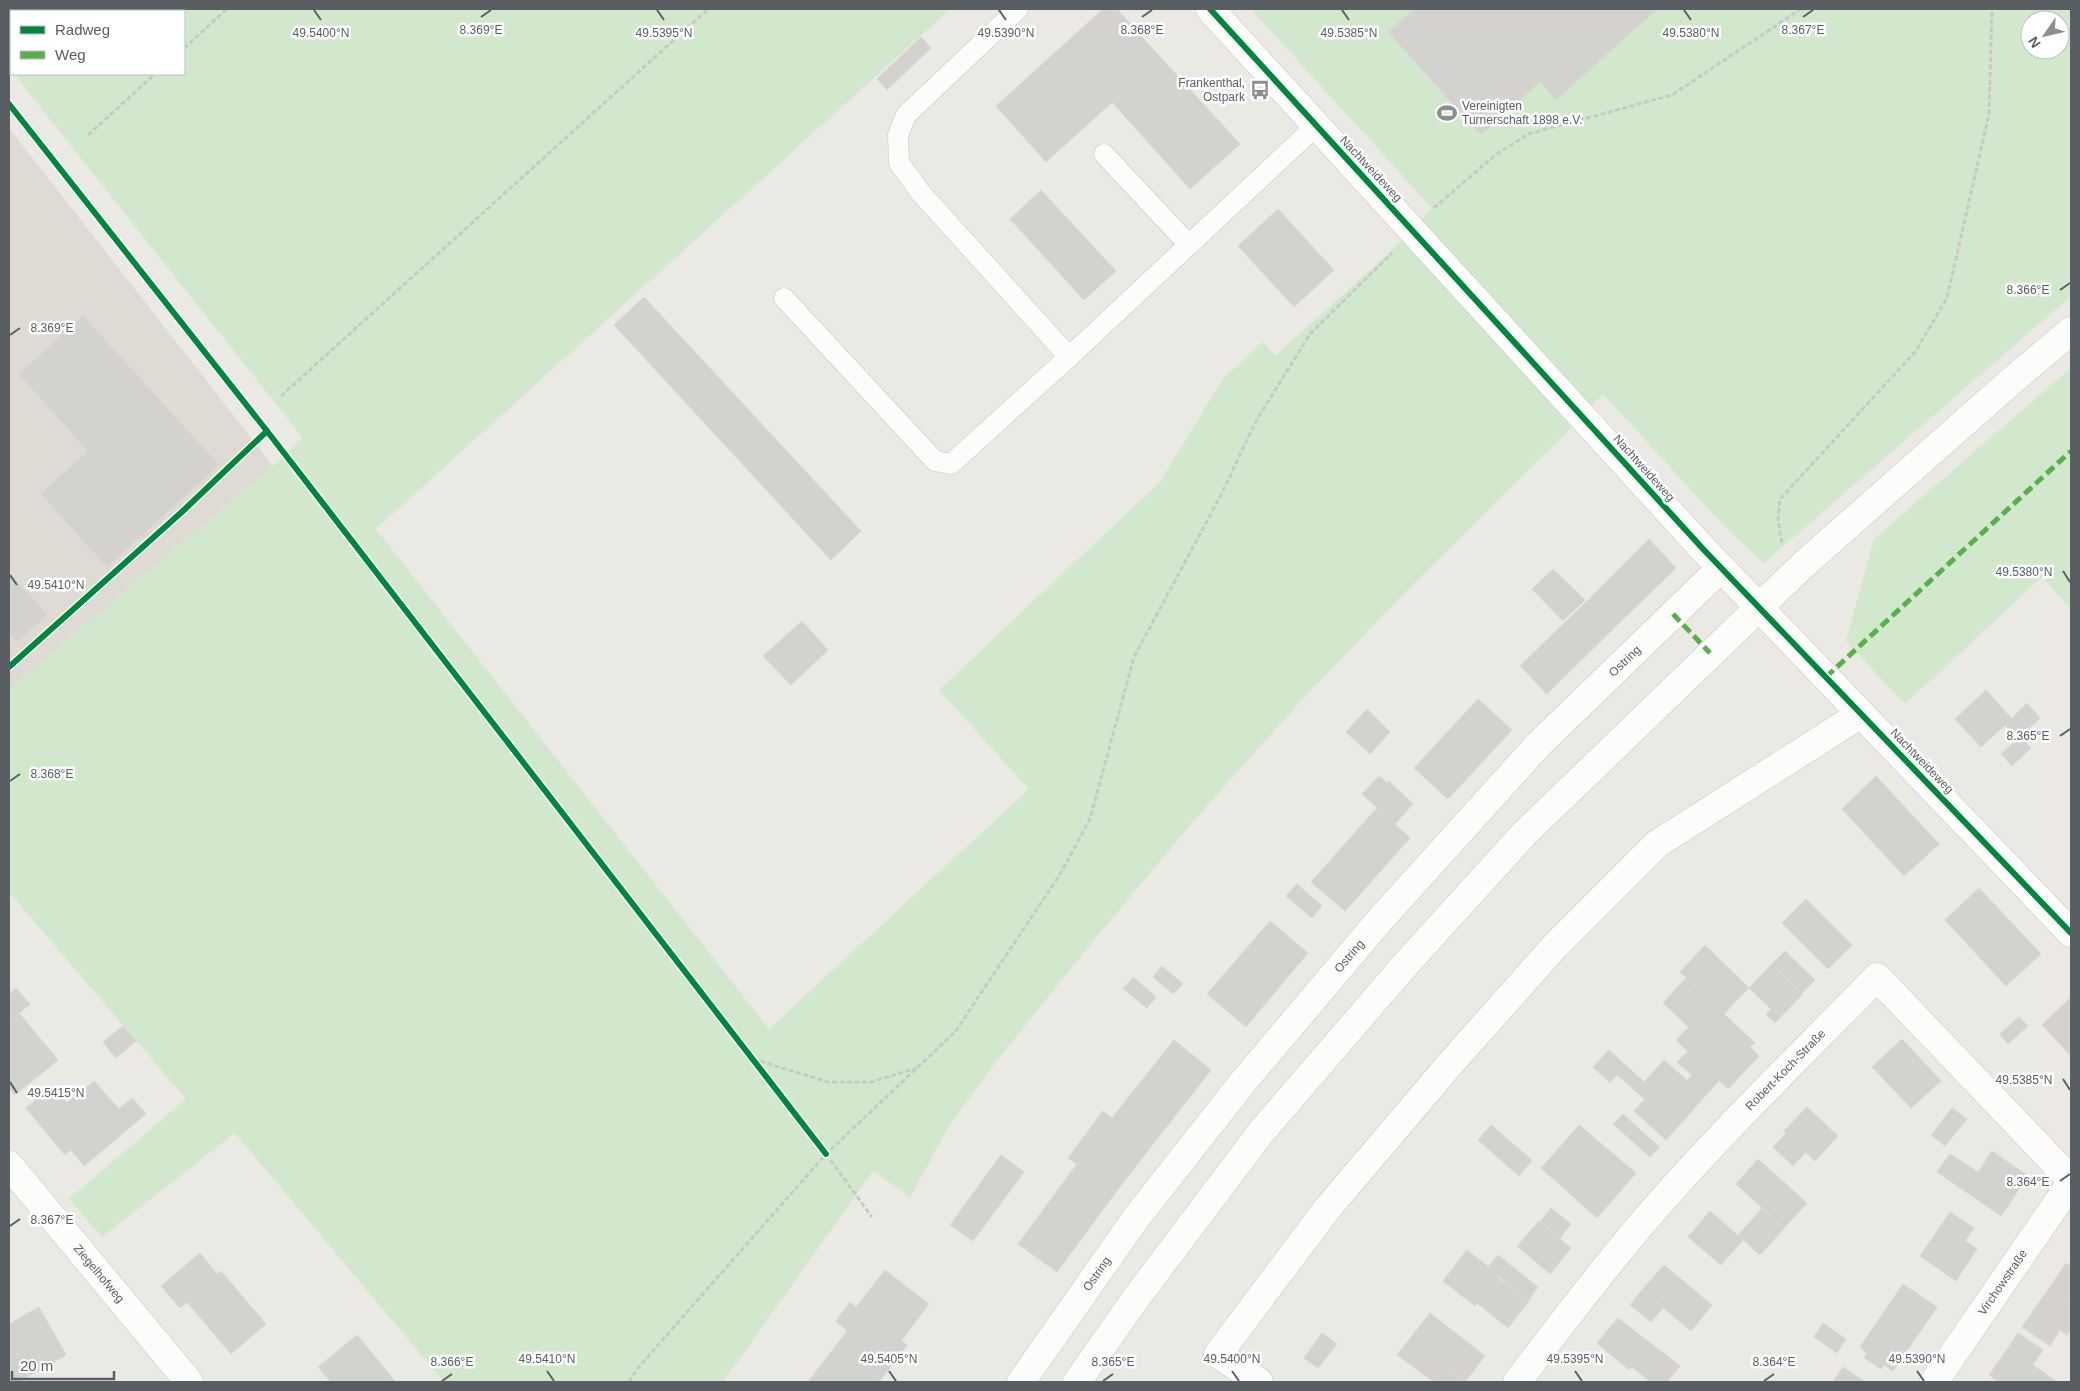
<svg xmlns="http://www.w3.org/2000/svg" width="2080" height="1391" viewBox="0 0 2080 1391" font-family="Arial,sans-serif">
	<style>
		.education { fill: #dddbd3 }
		.green { fill: #d2e8cd; fill-rule: evenodd }
		.building { fill: #d4d2cf; stroke: #dad7d3 }
		.lines { fill: none; stroke-linecap: round; stroke-linejoin: round }
		.lane-casing { stroke: #c6c6c5; stroke-width: 21 }
		.street-casing { stroke: #c6c6c5; stroke-width: 29 }
		.secondary-casing { stroke: #c6c7c6; stroke-width: 29 }
		.path { stroke: #c4cbc7; stroke-width: 3; stroke-dasharray: 5 2.5; stroke-linecap: butt }
		.lane { stroke: #fcfcfb; stroke-width: 20 }
		.street { stroke: #fcfcfb; stroke-width: 28 }
		.secondary { stroke: #fcfcfb; stroke-width: 28 }
		.quiet { stroke: #58b04a; stroke-width: 5; stroke-dasharray: 10 5; stroke-linecap: butt }
		.cycleway-casing { stroke: #fff; stroke-width: 9 }
		.cycleway { stroke: #00873e; stroke-width: 6 }
		.ticks { fill: none; stroke: #595e63; stroke-width: 2 }
		.labels { text-anchor: middle; dominant-baseline: central; stroke-width: 5; stroke-linejoin: round; paint-order: stroke }
		.poi-label { font-size: 12px; fill: #595e63; stroke: #fff; text-anchor: end }
		.street-label { font-size: 12px; fill: #595e63; stroke: #fff }
		.ticks-label { font-size: 12px; text-anchor: middle; fill: #595e63; stroke: #fff; stroke-width: 5; stroke-linejoin: round; paint-order: stroke }
	</style>
	<rect width="100%" height="100%" fill="#eae9e4"/>
	<!-- education -->
	<path class="education" d="M9 128 273 466 9 690Z"/>
	<!-- green -->
	<g class="green">
		<path d="M9 9H950L376 529 769 1029 1029 789 939 690 1159 483 1223 379 1263 342 1275 356 1390 252 1432 208 1251 9H2071V296L1764 563 1727 529 1603 394 1560 439 1408 589 1301 701 1196 818 1094 940 995 1063 949 1126 910 1197 873 1171 723 1382H444L235 1133 102 1237 69 1199 186 1099 9 892V690L273 466 303 438 14 74H184V11H11V71L9 68ZM2030 20H2060V50H2030Z"/>
		<path d="M2071 368V609L2042 577 1905 704 1846 641 1874 539Z"/>
	</g>
	<!-- building -->
	<g class="building">
		<path d="M1103 9H1117L1161 58 1046 162 996 106Z"/>
		<path d="M1414 9H1657L1556 100 1540 82 1481 135 1388 32Z"/>
		<path d="M921 37 931 48 887 90 877 79Z"/>
		<path d="M1161 58 1240 144 1190 189 1112 102Z"/>
		<path d="M1041 190 1116 271 1084 300 1010 219Z"/>
		<path d="M1278 209 1334 270 1294 307 1238 246Z"/>
		<path d="M644 297 861 531 831 560 614 325Z"/>
		<path d="M83 316 219 465 107 567 41 494 88 451 19 374Z"/>
		<path d="M1649 539 1676 568 1613 629 1586 602Z"/>
		<path d="M1553 569 1585 600 1563 621 1532 589Z"/>
		<path d="M9 572 47 615 17 642 9 633Z"/>
		<path d="M1586 602 1613 629 1547 694 1520 666Z"/>
		<path d="M802 621 828 650 791 685 763 656Z"/>
		<path d="M1986 690 2012 719 1981 747 1955 719Z"/>
		<path d="M1478 699 1512 730 1448 799 1414 768Z"/>
		<path d="M2027 703 2040 718 2018 739 2005 725Z"/>
		<path d="M1367 709 1390 732 1370 754 1346 732Z"/>
		<path d="M2021 736 2031 748 2012 766 2001 754Z"/>
		<path d="M1379 776 1387 783 1370 801 1362 794Z"/>
		<path d="M1876 776 1939 844 1904 876 1842 809Z"/>
		<path d="M1389 781 1413 804 1395 824 1370 801Z"/>
		<path d="M1377 808 1410 838 1345 911 1311 882Z"/>
		<path d="M1297 884 1322 906 1312 918 1286 896Z"/>
		<path d="M1979 888 2041 954 2006 986 1945 920Z"/>
		<path d="M1806 899 1852 945 1828 969 1782 923Z"/>
		<path d="M1270 921 1308 953 1246 1027 1207 994Z"/>
		<path d="M1705 945 1749 988 1736 1001 1693 958Z"/>
		<path d="M1785 951 1815 980 1802 993 1772 964Z"/>
		<path d="M1693 958 1736 1001 1724 1014 1680 972Z"/>
		<path d="M1772 964 1803 994 1775 1023 1766 1014 1771 1009 1749 988Z"/>
		<path d="M1162 966 1183 984 1173 994 1153 977Z"/>
		<path d="M1133 977 1156 997 1147 1008 1123 989Z"/>
		<path d="M1686 978 1755 1043 1750 1047 1759 1056 1728 1089 1676 1040 1689 1027 1663 1003Z"/>
		<path d="M16 988 30 1004 9 1022V995Z"/>
		<path d="M2071 997V1056L2042 1025Z"/>
		<path d="M19 1013 58 1060 15 1095 9 1088V1022Z"/>
		<path d="M2019 1017 2028 1026 2008 1044 2000 1034Z"/>
		<path d="M123 1026 136 1041 116 1058 103 1042Z"/>
		<path d="M1902 1039 1941 1081 1911 1108 1872 1067Z"/>
		<path d="M1174 1040 1211 1070 1150 1148 1112 1118Z"/>
		<path d="M1609 1050 1685 1119 1666 1140 1634 1111 1645 1099 1617 1075 1610 1083 1593 1067Z"/>
		<path d="M1688 1051 1719 1081 1705 1096 1687 1081 1692 1075 1677 1062Z"/>
		<path d="M1664 1060 1705 1096 1685 1119 1644 1082Z"/>
		<path d="M94 1081 119 1109 132 1098 146 1114 84 1166 71 1150 65 1155 26 1108 52 1086 67 1103Z"/>
		<path d="M1807 1107 1838 1136 1815 1161 1784 1131Z"/>
		<path d="M1952 1108 1967 1119 1945 1146 1931 1135Z"/>
		<path d="M1103 1111 1150 1148 1116 1192 1068 1158Z"/>
		<path d="M1623 1114 1659 1147 1650 1157 1613 1124Z"/>
		<path d="M1491 1125 1532 1160 1519 1176 1478 1140Z"/>
		<path d="M1579 1125 1636 1173 1617 1195 1560 1147Z"/>
		<path d="M1786 1133 1806 1152 1793 1166 1773 1147Z"/>
		<path d="M1560 1147 1617 1195 1597 1218 1541 1168Z"/>
		<path d="M1992 1151 2028 1176 2001 1216 1937 1172 1950 1154 1978 1172Z"/>
		<path d="M1001 1155 1024 1172 973 1241 950 1225Z"/>
		<path d="M1758 1159 1807 1203 1784 1228 1736 1184Z"/>
		<path d="M1077 1164 1116 1192 1057 1272 1018 1244Z"/>
		<path d="M1551 1208 1571 1224 1560 1238 1540 1222Z"/>
		<path d="M1762 1208 1784 1228 1772 1242 1750 1222Z"/>
		<path d="M1710 1211 1743 1240 1721 1265 1688 1237Z"/>
		<path d="M1950 1212 1974 1228 1965 1241 1942 1224Z"/>
		<path d="M1539 1221 1571 1248 1550 1274 1517 1246Z"/>
		<path d="M1750 1222 1772 1242 1760 1255 1738 1235Z"/>
		<path d="M1942 1224 1977 1249 1956 1281 1920 1256Z"/>
		<path d="M1467 1250 1499 1275 1475 1306 1443 1281Z"/>
		<path d="M200 1253 217 1274 221 1271 266 1324 231 1354 187 1302 180 1308 161 1286Z"/>
		<path d="M1498 1255 1538 1287 1528 1301 1488 1267Z"/>
		<path d="M2066 1263 2071 1266V1302L2050 1287Z"/>
		<path d="M1664 1265 1712 1305 1691 1331 1642 1290Z"/>
		<path d="M885 1270 929 1304 901 1341 907 1345 879 1382H808L847 1331 836 1321 850 1302 856 1307Z"/>
		<path d="M1497 1277 1529 1301 1508 1328 1477 1303Z"/>
		<path d="M1903 1284 1937 1307 1915 1339 1881 1316Z"/>
		<path d="M2050 1287 2071 1302V1328L2067 1335 2033 1311Z"/>
		<path d="M1642 1290 1663 1308 1651 1322 1630 1305Z"/>
		<path d="M39 1307 66 1355 18 1382H9V1324Z"/>
		<path d="M2033 1311 2060 1330 2050 1346 2022 1327Z"/>
		<path d="M1430 1313 1485 1356 1465 1382 1442 1365 1431 1380 1397 1355Z"/>
		<path d="M1881 1316 1915 1339 1893 1371 1884 1365 1881 1369 1864 1358 1867 1353 1860 1347Z"/>
		<path d="M1618 1318 1680 1366 1667 1382H1651L1632 1367 1629 1370 1597 1343Z"/>
		<path d="M1823 1323 1846 1339 1837 1353 1814 1337Z"/>
		<path d="M1322 1333 1337 1344 1318 1368 1304 1358Z"/>
		<path d="M2018 1333 2043 1350 2033 1365 2008 1348Z"/>
		<path d="M357 1335 396 1382H331L318 1367Z"/>
		<path d="M2008 1348 2033 1365 2057 1382H1999L1989 1375Z"/>
		<path d="M1442 1365 1464 1382H1434L1431 1380Z"/>
		<path d="M1843 1367 1865 1382H1838L1834 1380Z"/>
	</g>
	<g class="lines">
		<defs>
			<g id="lane">
				<path d="M1018 9 906 115 898 135 899 163 921 193 1069 357 1316 126"/>
				<path d="M1104 154 1189 245"/>
				<path d="M784 298 935 461 951 464 1069 357"/>
			</g>
			<g id="street">
				<path d="M1210 9 1704 550 2071 933"/>
				<path id="s1" d="M9 1165 189 1382"/>
				<path id="s2" d="M1021 1382 1136 1218 1243 1082 1379 921 1538 745 1721 568"/>
				<path d="M1259 1382 1218 1354 1327 1209 1450 1064 1555 946 1657 844 1861 714"/>
				<path id="s3" d="M1517 1382C1558 1328 1600 1273 1644 1221 1717 1136 1799 1057 1877 977L2071 1180"/>
				<path id="s4" d="M1934 1382 2071 1183"/>
			</g>
			<path id="secondary" d="M1077 1382 1136 1298 1262 1131 1405 965 1524 834 1803 565 2016 377 2071 331"/>
		</defs>
		<!-- lane casing -->
		<use href="#lane" class="lane-casing"/>
		<!-- street casing -->
		<use href="#street" class="street-casing"/>
		<!-- secondary casing -->
		<use href="#secondary" class="secondary-casing"/>
		<!-- path -->
		<g class="path">
			<path d="M184 48 227 9"/>
			<path d="M88 135 155 74"/>
			<path d="M1434 208 1494 156 1528 134 1672 95 1801 9"/>
			<path d="M281 396 708 9"/>
			<path d="M1782 543 1778 519 1780 499 1915 352 1947 298 1989 114 1992 9"/>
			<path d="M753 1059 828 1082H871L917 1068"/>
			<path d="M826 1154 872 1217"/>
			<path d="M629 1382 637 1369 826 1154 955 1032 1059 876 1090 819 1134 657 1222 493 1256 421 1310 334 1392 253"/>
		</g>
		<!-- lane -->
		<use href="#lane" class="lane"/>
		<!-- street -->
		<use href="#street" class="street"/>
		<!-- secondary -->
		<use href="#secondary" class="secondary"/>
		<!-- quiet -->
		<g class="quiet">
			<path d="M1673 614 1710 653"/>
			<path d="M1826 677 2071 451"/>
		</g>
		<defs>
			<g id="cycleway">
				<path d="M1210 9 1704 550 2071 933"/>
				<path d="M9 104 267 431 826 1154"/>
				<path d="M9 667 184 510 267 431"/>
			</g>
		</defs>
		<!-- cycleway casing -->
		<use href="#cycleway" class="cycleway-casing"/>
		<!-- cycleway -->
		<use href="#cycleway" class="cycleway"/>
	</g>
	<!-- ticks -->
	<path class="ticks" d="M314 10 321 20M657 10 664 20M999 10 1006 20M1342 10 1349 20M1684 10 1691 20M481 17 491 10M1142 17 1152 10M1803 17 1813 10M2060 290 2070 283M10 335 20 328M2063 571 2070 582M10 575 17 585M2060 736 2070 729M10 781 20 774M2063 1079 2070 1090M10 1082 17 1093M2060 1181 2070 1174M10 1226 20 1219M547 1371 554 1381M889 1371 896 1381M1232 1371 1239 1381M1575 1371 1582 1381M1917 1371 1924 1381M442 1381 452 1374M1103 1381 1113 1374M1764 1381 1774 1374"/>
	<!-- icons -->
	<defs>
		<symbol id="bus-bare" viewBox="-9 -9 18 18"><path d="M-5-6H5V4H4V6H2V4H-2V6H-4V4H-5ZM-3.5-4V0h7V-4ZM-3.5 1.2v1.5H-2V1.2ZM2 1.2v1.5H3.5V1.2Z" fill="#8c8f90" stroke="#fff" stroke-width="2.5" paint-order="stroke"/></symbol>
		<symbol id="stadium-bare" viewBox="-9 -9 18 18"><path d="M0-5a6.5 5 0 1 0 0 10a6.5 5 0 1 0 0-10ZM-3.5-1.8h7v3.6h-7Z" fill="#8c8f90" stroke="#fff" stroke-width="2.5" paint-order="stroke"/></symbol>
	</defs>
	<g fill-rule="evenodd">
		<use href="#bus-bare" x="1246" y="76" width="28" height="28"/>
		<use href="#stadium-bare" x="1433" y="99" width="28" height="28"/>
	</g>
	<g class="labels">
		<!-- poi labels -->
		<g class="poi-label">
			<text x="1245" y="83">Frankenthal,<tspan x="1245" dy="14">Ostpark</tspan></text>
			<text x="1462" y="106" text-anchor="start">Vereinigten<tspan x="1462" dy="14">Turnerschaft 1898 e.V.</tspan></text>
		</g>
		<!-- street labels -->
		<g class="street-label">
			<text transform="translate(1371 169) rotate(47)">Nachtweideweg</text>
			<text transform="translate(1644 468) rotate(48)">Nachtweideweg</text>
			<text stroke="none"><textPath href="#s2" startOffset="942">Ostring</textPath></text>
			<text transform="translate(1922 761) rotate(46)">Nachtweideweg</text>
			<text stroke="none"><textPath href="#s2" startOffset="538">Ostring</textPath></text>
			<text stroke="none"><textPath href="#s3" startOffset="412">Robert-Koch-Straße</textPath></text>
			<text stroke="none"><textPath href="#s2" startOffset="132">Ostring</textPath></text>
			<text stroke="none"><textPath href="#s1" startOffset="141">Ziegelhofweg</textPath></text>
			<text stroke="none"><textPath href="#s4" startOffset="121">Virchowstraße</textPath></text>
		</g>
	</g>
	<g class="ticks-label">
		<text x="481" y="34">8.369°E</text>
		<text x="1142" y="34">8.368°E</text>
		<text x="1803" y="34">8.367°E</text>
		<text x="321" y="37">49.5400°N</text>
		<text x="664" y="37">49.5395°N</text>
		<text x="1006" y="37">49.5390°N</text>
		<text x="1349" y="37">49.5385°N</text>
		<text x="1691" y="37">49.5380°N</text>
		<text x="2028" y="294">8.366°E</text>
		<text x="52" y="332">8.369°E</text>
		<text x="2024" y="576">49.5380°N</text>
		<text x="56" y="589">49.5410°N</text>
		<text x="2028" y="740">8.365°E</text>
		<text x="52" y="778">8.368°E</text>
		<text x="2024" y="1084">49.5385°N</text>
		<text x="56" y="1097">49.5415°N</text>
		<text x="2028" y="1186">8.364°E</text>
		<text x="52" y="1224">8.367°E</text>
		<text x="547" y="1363">49.5410°N</text>
		<text x="889" y="1363">49.5405°N</text>
		<text x="1232" y="1363">49.5400°N</text>
		<text x="1575" y="1363">49.5395°N</text>
		<text x="1917" y="1363">49.5390°N</text>
		<text x="452" y="1366">8.366°E</text>
		<text x="1113" y="1366">8.365°E</text>
		<text x="1774" y="1366">8.364°E</text>
	</g>
	<!-- border -->
	<rect width="2080" height="1391" fill="none" stroke="#595e63" stroke-width="20"/>
	<!-- legend -->
	<rect x="10" y="10" width="175" height="65" fill="#ffffff" stroke="#bdbfc1"/>
	<rect x="20" y="26" width="25" height="8" fill="#00873e" stroke="#bdbfc1"/>
	<text x="55" y="35" font-size="15" fill="#595e63">Radweg</text>
	<rect x="20" y="51" width="25" height="8" fill="#58b04a" stroke="#bdbfc1"/>
	<text x="55" y="60" font-size="15" fill="#595e63">Weg</text>
	<!-- north arrow -->
	<g transform="translate(2045 35) rotate(236)"><circle r="24" fill="#ffffff" stroke="#bdbfc1"/>
	<path d="M0-4L9 19L0 12L-9 19Z" fill="#8c8f90"/>
	<text y="-8" font-size="14" font-weight="bold" text-anchor="middle" fill="#595e63">N</text>
	</g>
	<!-- scale -->
	<path d="M12 1371v8h102v-8" fill="none" stroke="#595e63" stroke-width="2.5"/>
	<text x="20" y="1371" font-size="15" fill="#595e63" stroke="#ffffff" stroke-width="4" paint-order="stroke">20 m</text>
</svg>
